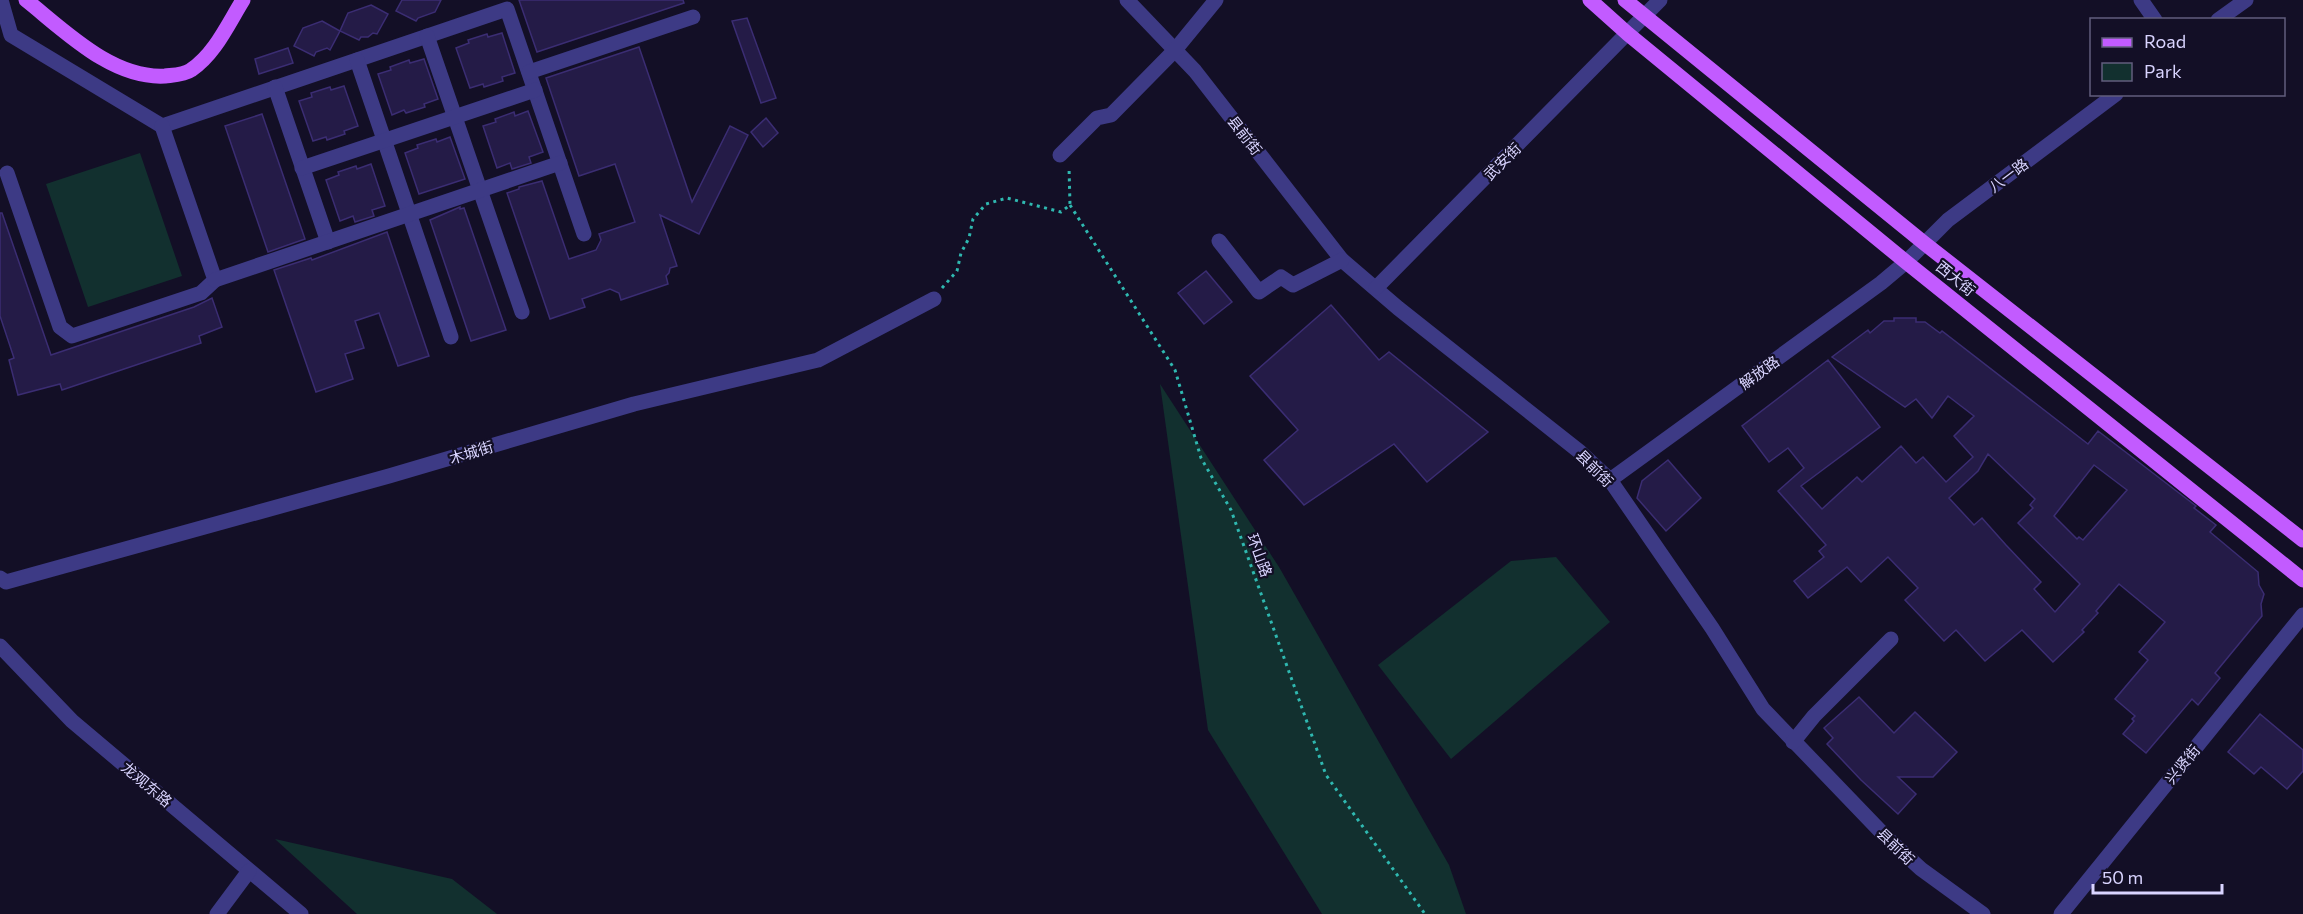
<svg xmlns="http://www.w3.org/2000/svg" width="2303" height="914" viewBox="0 0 2303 914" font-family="Commissioner,'Noto Sans SC',sans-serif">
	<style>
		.green { fill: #12302f }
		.building { fill: #241b47; stroke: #3b2d73; stroke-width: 1.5; fill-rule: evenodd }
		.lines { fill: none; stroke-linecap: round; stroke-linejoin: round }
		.path { stroke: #2fb8b0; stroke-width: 3; stroke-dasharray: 3 4.5; stroke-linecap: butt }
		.minor { stroke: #3d3a85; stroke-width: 15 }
		.major { stroke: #c25bff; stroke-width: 15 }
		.labels { text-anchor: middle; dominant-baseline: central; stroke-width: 4.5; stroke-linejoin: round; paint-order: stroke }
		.street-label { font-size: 15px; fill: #d9d4ff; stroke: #130f26 }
	</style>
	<rect width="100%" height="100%" fill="#130f26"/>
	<!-- green -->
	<g class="green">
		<path d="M140 153 182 276 88 307 46 184Z"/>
		<path d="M1160 384 1279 567 1449 865 1466 914H1322L1208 730Z"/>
		<path d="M1556 557 1610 622 1451 759 1378 665 1511 561Z"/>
		<path d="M275 839 452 879 497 914H357Z"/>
	</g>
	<!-- building -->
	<g class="building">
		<path d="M402 0H441L435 12 418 18 416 21 396 11Z"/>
		<path d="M519 0H683L684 3 537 52Z"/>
		<path d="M371 5 388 14 377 34 373 33 368 37H361L359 40 340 31 348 13Z"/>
		<path d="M747 18 776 98 761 103 732 21Z"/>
		<path d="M322 21 340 31 330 50 327 48 316 52 314 56 294 46 303 28Z"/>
		<path d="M502 33 515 73 502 77 503 81 484 87 483 84 470 88 456 48 469 43 468 40 487 34 488 37Z"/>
		<path d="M639 47 692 202 730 126 748 135 699 234 660 215 677 266 670 268 669 273 666 276 668 284 621 300 619 293 610 289 582 299 585 307 550 319 507 193 519 189V187L542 181 569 259 596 250 601 240 599 234 635 222 615 164 579 176 546 78Z"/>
		<path d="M288 48 293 63 259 74 255 59Z"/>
		<path d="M424 59 438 99 424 104 425 107 406 113 404 110 392 115 378 74 391 70 390 67 409 60 410 63Z"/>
		<path d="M344 86 358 126 344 131 345 134 327 140 326 137 313 141 299 101 312 97 311 93 330 87 331 90Z"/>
		<path d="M528 111 543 152 529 157 531 163 512 169 510 163 497 168 483 126 496 122 495 119 514 112 515 116Z"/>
		<path d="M262 114 305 239 268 252 225 126Z"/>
		<path d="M766 118 778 133 763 147 751 132Z"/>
		<path d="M450 137 465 179 419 194 405 153 418 148 417 145 436 139 437 142Z"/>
		<path d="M371 164 385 206 372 210 374 216 355 222 353 216 340 221 326 180 339 175 338 172 356 166 357 169Z"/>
		<path d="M460 207V209L464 208 506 330 471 341 430 220Z"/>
		<path d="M0 213H2L51 355 194 307 212 298 222 327 199 336 201 343 62 390 60 384 18 395 9 360 14 358 0 316Z"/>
		<path d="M387 232 429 356 398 366 379 313 355 321 364 348 345 354 353 379 316 392 274 270 311 258 312 260Z"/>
		<path d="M1206 271 1232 302 1204 324 1178 293Z"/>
		<path d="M1331 305 1379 360 1389 352 1488 432 1427 482 1394 444 1304 505 1264 460 1298 430 1250 376Z"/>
		<path d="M1894 318H1916V322H1925L1940 333 1942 331 2088 444 2098 431 2196 506 2194 508 2216 525 2210 532 2258 572 2259 585 2264 594 2261 604 2262 616 2215 673 2220 678 2198 705 2192 699 2146 753 2123 734 2134 721 2132 719 2135 716 2115 699 2148 660 2139 652 2165 622 2119 584 2096 611 2098 613 2082 630 2084 632 2053 662 2022 630 1985 661 1956 630 1944 641 1905 600 1918 588 1888 557 1861 582 1847 567 1808 598 1794 581 1824 557 1819 551 1826 545 1778 491 1804 468 1788 448 1769 462 1742 426 1828 360 1880 427 1801 486 1822 509 1857 477 1862 482 1901 446 1916 463 1923 457 1946 482 1973 457 1954 436 1974 416 1948 396 1932 418 1916 399 1905 407 1832 357 1868 330 1870 333 1884 321H1894ZM1988 454 2035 499 2030 505 2033 508 2018 523 2080 584 2055 612 2034 589 2041 582 2006 545 1982 518 1974 525 1949 498 1978 471ZM2094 465 2127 490 2083 540 2079 537 2077 539 2054 516Z"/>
		<path d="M1668 460 1701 498 1666 531 1637 498 1642 481Z"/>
		<path d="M1859 697 1894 733 1915 712 1957 752 1933 777H1898L1916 794 1898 814 1861 780 1827 744 1833 738 1824 728Z"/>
		<path d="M2260 714 2303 750V771L2287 789 2261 767 2254 774 2228 752Z"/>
	</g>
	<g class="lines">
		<!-- path -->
		<g class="path">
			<path d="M1070 205 1175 370 1201 458 1231 510 1326 775 1425 914"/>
			<path d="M942 288 957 271 961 253 969 238 973 219 986 204 1007 198 1061 212 1070 205 1069 167"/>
		</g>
		<!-- minor -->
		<g class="minor">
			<path d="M1 0 11 35 162 126 507 9 584 234"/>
			<path d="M1127 0 1195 71 1342 260 1398 308 1580 452 1610 480 1712 628 1763 709 1886 837 1921 869 1983 914"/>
			<path d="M2141 0 2155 20"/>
			<path d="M2218 20 2246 0"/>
			<path d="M427 36 522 312"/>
			<path d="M357 60 451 337"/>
			<path d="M529 72 693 17"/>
			<path d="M275 87 328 242"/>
			<path d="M1060 155 1097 118 1111 115 1175 50 1216 0"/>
			<path d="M302 168 535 90"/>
			<path d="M7 173 60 327 72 336 201 293 215 280 162 126"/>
			<path d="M1219 241 1259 292 1281 277 1293 285 1342 260"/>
			<path d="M215 280 560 163"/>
			<path d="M1376 288 1660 0"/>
			<path d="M1610 480 1881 283 1906 262 1948 220 2116 94"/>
			<path d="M0 578 6 582 389 476 634 404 818 360 934 299"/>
			<path d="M0 646 72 721 301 914"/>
			<path d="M1793 742 1814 716 1891 639"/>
			<path d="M217 914 249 871"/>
			<path d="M2061 914 2303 615"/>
		</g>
		<!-- major -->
		<g class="major">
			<path d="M26 0C65 31 112 79 165 76 173 75 184 75 191 70 215 54 228 24 243 0"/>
			<path d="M1590 0 1628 34 1906 262 2303 580"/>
			<path d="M1625 0 1924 243 2303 540"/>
		</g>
	</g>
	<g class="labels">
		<!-- street labels -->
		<g class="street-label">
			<text transform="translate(1245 135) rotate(52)">县前街</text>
			<text transform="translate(1502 161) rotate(-45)">武安街</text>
			<text transform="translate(2008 175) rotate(-37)">八一路</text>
			<text transform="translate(1956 278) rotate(39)">西大街</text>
			<text transform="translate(1759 372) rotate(-36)">解放路</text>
			<text transform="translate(471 452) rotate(-17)">木城街</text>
			<text transform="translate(1595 468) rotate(45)">县前街</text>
			<text transform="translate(1260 555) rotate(70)">环山路</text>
			<text transform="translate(2182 764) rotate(-51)">兴贤街</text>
			<text transform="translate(147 784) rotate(40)">龙观东路</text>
			<text transform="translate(1896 846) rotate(44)">县前街</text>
		</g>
	</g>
	<!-- legend -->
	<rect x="2090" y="18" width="195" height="78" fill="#130f26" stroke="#625e7d" stroke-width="1.5"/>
	<rect x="2102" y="38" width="30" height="9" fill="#c25bff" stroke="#625e7d" stroke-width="1.5"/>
	<text x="2144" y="48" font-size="18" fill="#d9d4ff">Road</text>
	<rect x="2102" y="63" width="30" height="18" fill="#12302f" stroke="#625e7d" stroke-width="1.5"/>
	<text x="2144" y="78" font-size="18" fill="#d9d4ff">Park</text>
	<!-- scale -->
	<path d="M2093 884v9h129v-9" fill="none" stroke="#d9d4ff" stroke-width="3"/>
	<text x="2102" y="884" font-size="18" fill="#d9d4ff" stroke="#130f26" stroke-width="4.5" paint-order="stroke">50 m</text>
</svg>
